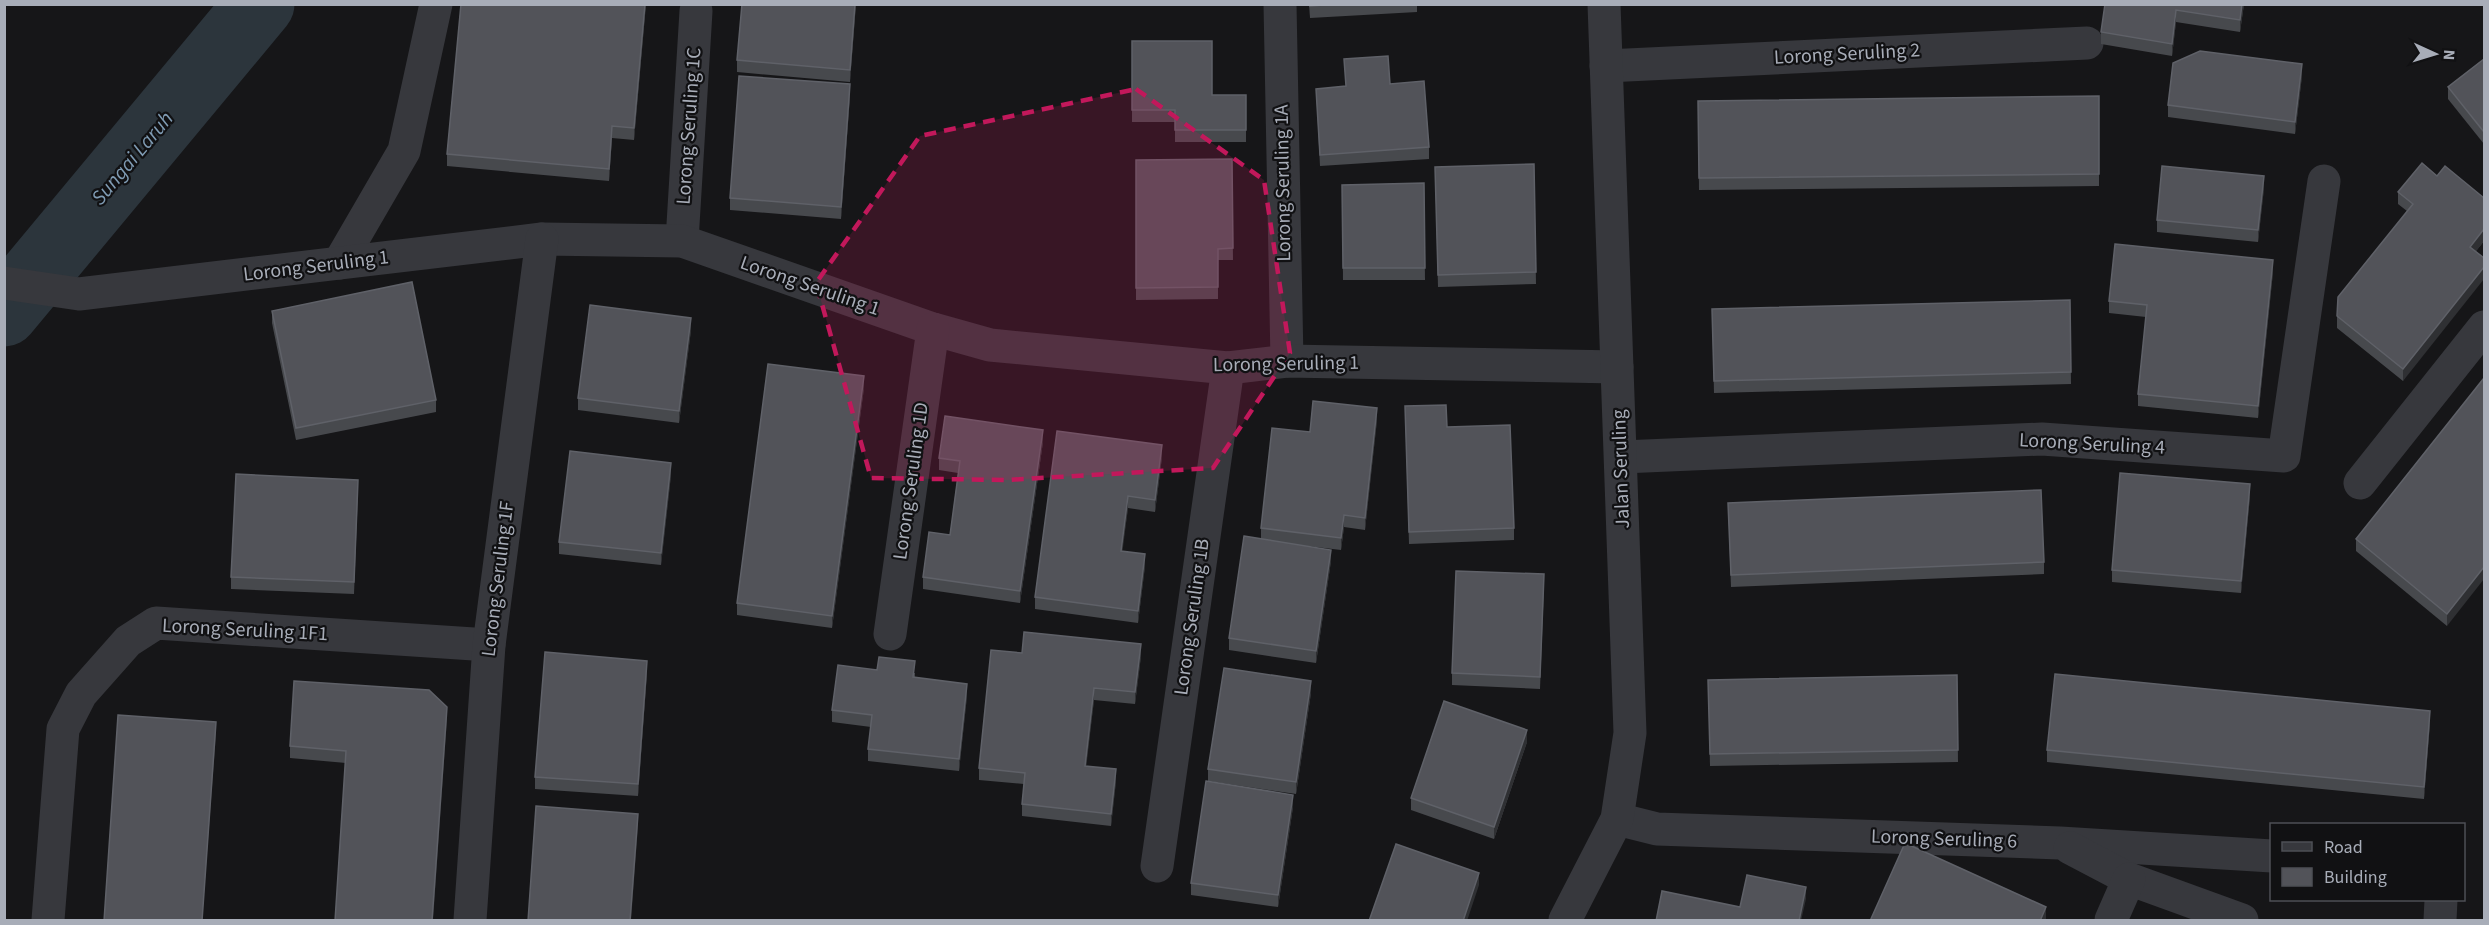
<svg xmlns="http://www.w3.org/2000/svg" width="2489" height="925" viewBox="0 0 2489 925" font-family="'Source Sans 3',sans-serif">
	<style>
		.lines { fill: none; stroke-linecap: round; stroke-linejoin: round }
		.river { stroke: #2c353c; stroke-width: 69 }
		.street { stroke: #37383d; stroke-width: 33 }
		.wall { fill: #47494d }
		.shaded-wall { fill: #2f3033 }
		.building { fill: #525359; stroke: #5f6168; stroke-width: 1.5 }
		.marked { fill: #c2185b; fill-opacity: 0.2; stroke: #c2185b; stroke-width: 4.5; stroke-dasharray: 12 8; stroke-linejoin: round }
		.labels { text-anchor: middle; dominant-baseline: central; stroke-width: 4.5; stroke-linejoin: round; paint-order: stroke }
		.street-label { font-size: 20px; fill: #a8adb8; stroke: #111113 }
		.water-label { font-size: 21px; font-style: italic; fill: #7f9bb3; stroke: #111113 }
	</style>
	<rect width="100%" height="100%" fill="#161618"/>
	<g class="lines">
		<!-- river -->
		<path class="river" d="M4 312 260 4"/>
		<!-- street -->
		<g class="street">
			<path d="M1280 4 1287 361"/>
			<path d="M1606 66 2087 43"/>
			<path d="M682 241 696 11"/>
			<path d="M339 263 404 151 436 4"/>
			<path d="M4 283 79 294 542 239 682 241 933 329 990 345 1228 368 1287 361 1617 367"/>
			<path d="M1622 457 2042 439 2284 456 2324 181"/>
			<path d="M2360 483 2484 327"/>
			<path d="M890 634 933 329"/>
			<path d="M1617 819 1657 829 2060 843 2272 856"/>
			<path d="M2070 848 2129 879 2242 920"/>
			<path d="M1157 866 1228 368"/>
			<path d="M48 920 63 729 81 694 128 641 156 623 489 645"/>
			<path d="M470 920 489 645 542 239"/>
			<path d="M1565 920 1617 819 1630 733 1604 4"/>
			<path d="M2111 920 2129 879"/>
			<path d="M2440 920 2441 900"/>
		</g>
	</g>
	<!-- wall -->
	<g class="wall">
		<path d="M461 4H646L634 140 612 138 609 181 447 166V154Z"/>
		<path d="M742 4H856L850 82 737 72V60Z"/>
		<path d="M1309 4H1417V12L1310 18Z"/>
		<path d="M2105 4H2244L2240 32 2176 22 2172 56 2101 44V32Z"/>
		<path d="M1132 41 1212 95H1246V142H1175V122H1132Z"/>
		<path d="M1344 59 1390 84 1429 147V159L1320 166 1316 89 1346 86Z"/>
		<path d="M2484 59V144L2448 99V87Z"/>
		<path d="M2302 76 2295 134 2168 117V105Z"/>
		<path d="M850 96 841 219 730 210V198Z"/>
		<path d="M2099 96V186L1699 190 1698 101Z"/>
		<path d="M1232 159 1233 260H1218V299L1136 300V160Z"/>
		<path d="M1534 164 1536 284 1438 287 1435 167Z"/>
		<path d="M2437 176 2484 198V241L2476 251 2403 381 2337 328V316L2407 211 2398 204V192Z"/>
		<path d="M1424 183 1425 280H1343L1342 185Z"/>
		<path d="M2264 188 2258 242 2157 232V220Z"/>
		<path d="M2273 272 2258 418 2138 406V394L2146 317 2109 313V301Z"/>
		<path d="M2070 300 2071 384 1714 393 1712 309Z"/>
		<path d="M272 311 436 400V412L296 440 272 323Z"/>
		<path d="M691 330 679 423 578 410V398Z"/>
		<path d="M2484 378 2447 626 2356 551V539Z"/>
		<path d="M864 388 832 628 737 615V603Z"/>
		<path d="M1405 406 1447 427 1514 528V540L1409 544Z"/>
		<path d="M1377 420 1365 530 1344 527 1341 550 1307 546 1331 561 1316 663 1229 650V638L1261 539V528Z"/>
		<path d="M1043 442 1020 603 923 589V577L950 535 958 473 939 470V458Z"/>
		<path d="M1162 457 1155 512 1128 508 1122 551 1145 566 1138 623 1035 609V597Z"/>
		<path d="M671 475 661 565 559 554V542Z"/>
		<path d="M358 492 354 594 231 589V577Z"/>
		<path d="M2250 496 2241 593 2112 582V570Z"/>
		<path d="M1728 503 2044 562V574L1731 587Z"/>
		<path d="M1544 586 1540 689 1452 685V673Z"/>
		<path d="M1022 653 1141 656 1135 704 1094 700 1086 766 1116 781 1111 826 1022 816V804L1024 784 979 780V768Z"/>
		<path d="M877 670 915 673V677L967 696 959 771 868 761V749L871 727 832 722V710Z"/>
		<path d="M647 673 638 796 535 789V777Z"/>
		<path d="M1957 675 1958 762 1710 766 1708 680Z"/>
		<path d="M1311 693 1296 794 1208 781V769Z"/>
		<path d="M447 719 346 763 290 758V746Z"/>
		<path d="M2430 723 2424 799 2047 762V750Z"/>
		<path d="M1527 742 1494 839 1411 810V798Z"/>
		<path d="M1293 807 1278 907 1191 895V883Z"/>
	</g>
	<!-- shaded-wall -->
	<g class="shaded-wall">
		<path d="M645 4H646L634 140V128Z"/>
		<path d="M855 4H856L850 82V70Z"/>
		<path d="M2242 4H2244L2240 32V20Z"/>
		<path d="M2176 10V22L2172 56V44Z"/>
		<path d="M2302 64V76L2295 134V122Z"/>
		<path d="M850 84V96L841 219V207Z"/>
		<path d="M612 126V138L609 181V169Z"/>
		<path d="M2264 176V188L2258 242V230Z"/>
		<path d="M2484 229V241L2470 259V247Z"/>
		<path d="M2273 260V272L2258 418V406Z"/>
		<path d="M2484 267V279L2403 381V369Z"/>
		<path d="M691 318V330L679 423V411Z"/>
		<path d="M864 376V388L832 628V616Z"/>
		<path d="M1377 408V420L1365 530V518Z"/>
		<path d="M1043 430V442L1020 603V591Z"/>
		<path d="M1162 445V457L1155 512V500Z"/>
		<path d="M671 463V475L661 565V553Z"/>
		<path d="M2250 484V496L2241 593V581Z"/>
		<path d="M1128 496V508L1121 563V551Z"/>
		<path d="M1344 515V527L1341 550V538Z"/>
		<path d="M1331 550V561L1316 663V651Z"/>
		<path d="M1145 554V566L1138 623V611Z"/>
		<path d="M2484 567V579L2447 626V614Z"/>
		<path d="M1141 644V656L1135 704V692Z"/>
		<path d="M647 661V673L638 796V784Z"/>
		<path d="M1311 681V693L1296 794V782Z"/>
		<path d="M967 684V696L959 771V759Z"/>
		<path d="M1094 688V700L1085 778V766Z"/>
		<path d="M447 707V719L433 921H432Z"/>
		<path d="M2430 711V723L2424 799V787Z"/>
		<path d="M216 722V734L202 921Z"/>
		<path d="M1527 730V742L1494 839V827Z"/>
		<path d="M1116 769V781L1111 826V814Z"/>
		<path d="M1293 795V807L1278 907V895Z"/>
		<path d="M638 814V826L631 921H630Z"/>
		<path d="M1479 873V885L1467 921H1463Z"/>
		<path d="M1806 887V899L1801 921H1799Z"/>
		<path d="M2046 907V921H2040Z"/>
	</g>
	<!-- building -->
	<g class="building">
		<path d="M461 4H645L634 128 612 126 609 169 447 154Z"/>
		<path d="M742 4H855L850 70 737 60Z"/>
		<path d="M1310 4H1339L1310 6Z"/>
		<path d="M2105 4H2242L2240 20 2176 10 2172 44 2101 32Z"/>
		<path d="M1132 41H1212V95H1246V130H1175V110H1132Z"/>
		<path d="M2200 51 2302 64 2295 122 2168 105 2173 63Z"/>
		<path d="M1388 56 1390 84 1424 81 1429 147 1320 155 1316 89 1346 86 1344 59Z"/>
		<path d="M2484 59V132L2448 87Z"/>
		<path d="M739 76 850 84 841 207 730 198Z"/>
		<path d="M2099 96V174L1699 178 1698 101Z"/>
		<path d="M1232 159 1233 248 1218 249V287L1136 288V160Z"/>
		<path d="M2422 163 2437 176 2445 166 2484 198V229L2470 247 2484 258V267L2403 369 2337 316 2338 297 2413 204 2398 192Z"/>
		<path d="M1534 164 1536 272 1438 275 1435 167Z"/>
		<path d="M2162 166 2264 176 2258 230 2157 220Z"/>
		<path d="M1424 183 1425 268H1343L1342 185Z"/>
		<path d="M2115 244 2273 260 2258 406 2138 394 2147 305 2109 301Z"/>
		<path d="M412 282 436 400 296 428 272 311Z"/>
		<path d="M2070 300 2071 372 1714 381 1712 309Z"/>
		<path d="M590 305 691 318 679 411 578 398Z"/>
		<path d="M768 364 864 376 832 616 737 603Z"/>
		<path d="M2484 378V567L2447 614 2356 539Z"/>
		<path d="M1313 401 1377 408 1365 518 1344 515 1341 538 1261 528 1272 428 1310 432Z"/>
		<path d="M1446 405 1447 427 1510 425 1514 528 1409 532 1405 406Z"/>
		<path d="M945 416 1043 430 1020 591 923 577 929 532 950 535 960 461 939 458Z"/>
		<path d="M1057 431 1162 445 1155 500 1128 496 1121 551 1145 554 1138 611 1035 597Z"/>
		<path d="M570 451 671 463 661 553 559 542Z"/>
		<path d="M2120 473 2250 484 2241 581 2112 570Z"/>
		<path d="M236 474 358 480 354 582 231 577Z"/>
		<path d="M2041 490 2044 562 1731 575 1728 503Z"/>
		<path d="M1244 536 1331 550 1316 651 1229 638Z"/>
		<path d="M1456 571 1544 574 1540 677 1452 673Z"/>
		<path d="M1024 632 1141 644 1135 692 1094 688 1085 766 1116 769 1111 814 1022 804 1025 773 979 768 991 650 1022 653Z"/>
		<path d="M545 652 647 661 638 784 535 777Z"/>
		<path d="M879 657 915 661 913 677 967 684 959 759 868 749 872 715 832 710 838 665 877 670Z"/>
		<path d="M1224 668 1311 681 1296 782 1208 769Z"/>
		<path d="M2055 674 2430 711 2424 787 2047 750Z"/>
		<path d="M1957 675 1958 750 1710 754 1708 680Z"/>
		<path d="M294 681 429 690 447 707 432 921H335L346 751 290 746Z"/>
		<path d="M1444 701 1527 730 1494 827 1411 798Z"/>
		<path d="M118 715 216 722 202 921H104Z"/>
		<path d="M1206 781 1293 795 1278 895 1191 883Z"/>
		<path d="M536 806 638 814 630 921H528Z"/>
		<path d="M1905 843 2046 907 2040 921H1870Z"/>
		<path d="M1396 844 1479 873 1463 921H1369Z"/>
		<path d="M1747 875 1806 887 1799 921H1656L1662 891 1740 907Z"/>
	</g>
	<!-- marked area -->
	<path class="marked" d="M1136 89 1264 180 1290 353 1213 468 1006 480 871 478 816 283 920 136Z"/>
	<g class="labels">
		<!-- street labels -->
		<g class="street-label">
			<text transform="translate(1847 54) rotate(-3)">Lorong Seruling 2</text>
			<text transform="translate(689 126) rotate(-86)">Lorong Seruling 1C</text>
			<text transform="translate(1283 183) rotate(-91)">Lorong Seruling 1A</text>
			<text transform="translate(316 266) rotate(-7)">Lorong Seruling 1</text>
			<text transform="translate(810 286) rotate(19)">Lorong Seruling 1</text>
			<text transform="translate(1286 364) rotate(-1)">Lorong Seruling 1</text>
			<text transform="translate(2092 444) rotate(3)">Lorong Seruling 4</text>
			<text transform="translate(1621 469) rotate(-92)">Jalan Seruling</text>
			<text transform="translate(911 481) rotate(-82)">Lorong Seruling 1D</text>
			<text transform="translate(498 579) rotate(-83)">Lorong Seruling 1F</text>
			<text transform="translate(1192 617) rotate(-82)">Lorong Seruling 1B</text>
			<text transform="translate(245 630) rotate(3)">Lorong Seruling 1F1</text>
			<text transform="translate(1944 839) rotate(2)">Lorong Seruling 6</text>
		</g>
		<!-- water labels -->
		<g class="water-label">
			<text transform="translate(132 158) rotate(-50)">Sungai Laruh</text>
		</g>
	</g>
	<!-- border -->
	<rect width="2489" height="925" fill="none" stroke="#a8adb8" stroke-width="12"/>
	<!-- legend -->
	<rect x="2270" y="823" width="195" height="78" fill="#111113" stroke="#4d4f55" stroke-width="1.5"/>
	<rect x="2282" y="842" width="30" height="9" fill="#37383d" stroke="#4d4f55" stroke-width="1.5"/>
	<text x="2324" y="853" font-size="18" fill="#a8adb8">Road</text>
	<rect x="2282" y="868" width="30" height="18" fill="#525359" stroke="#4d4f55" stroke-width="1.5"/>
	<text x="2324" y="883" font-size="18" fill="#a8adb8">Building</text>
	<!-- north arrow -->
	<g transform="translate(2435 54) rotate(94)" stroke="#111113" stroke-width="4.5" paint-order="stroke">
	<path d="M0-4.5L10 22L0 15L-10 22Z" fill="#a8adb8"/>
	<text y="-9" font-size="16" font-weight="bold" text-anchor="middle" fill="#a8adb8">N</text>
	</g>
</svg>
